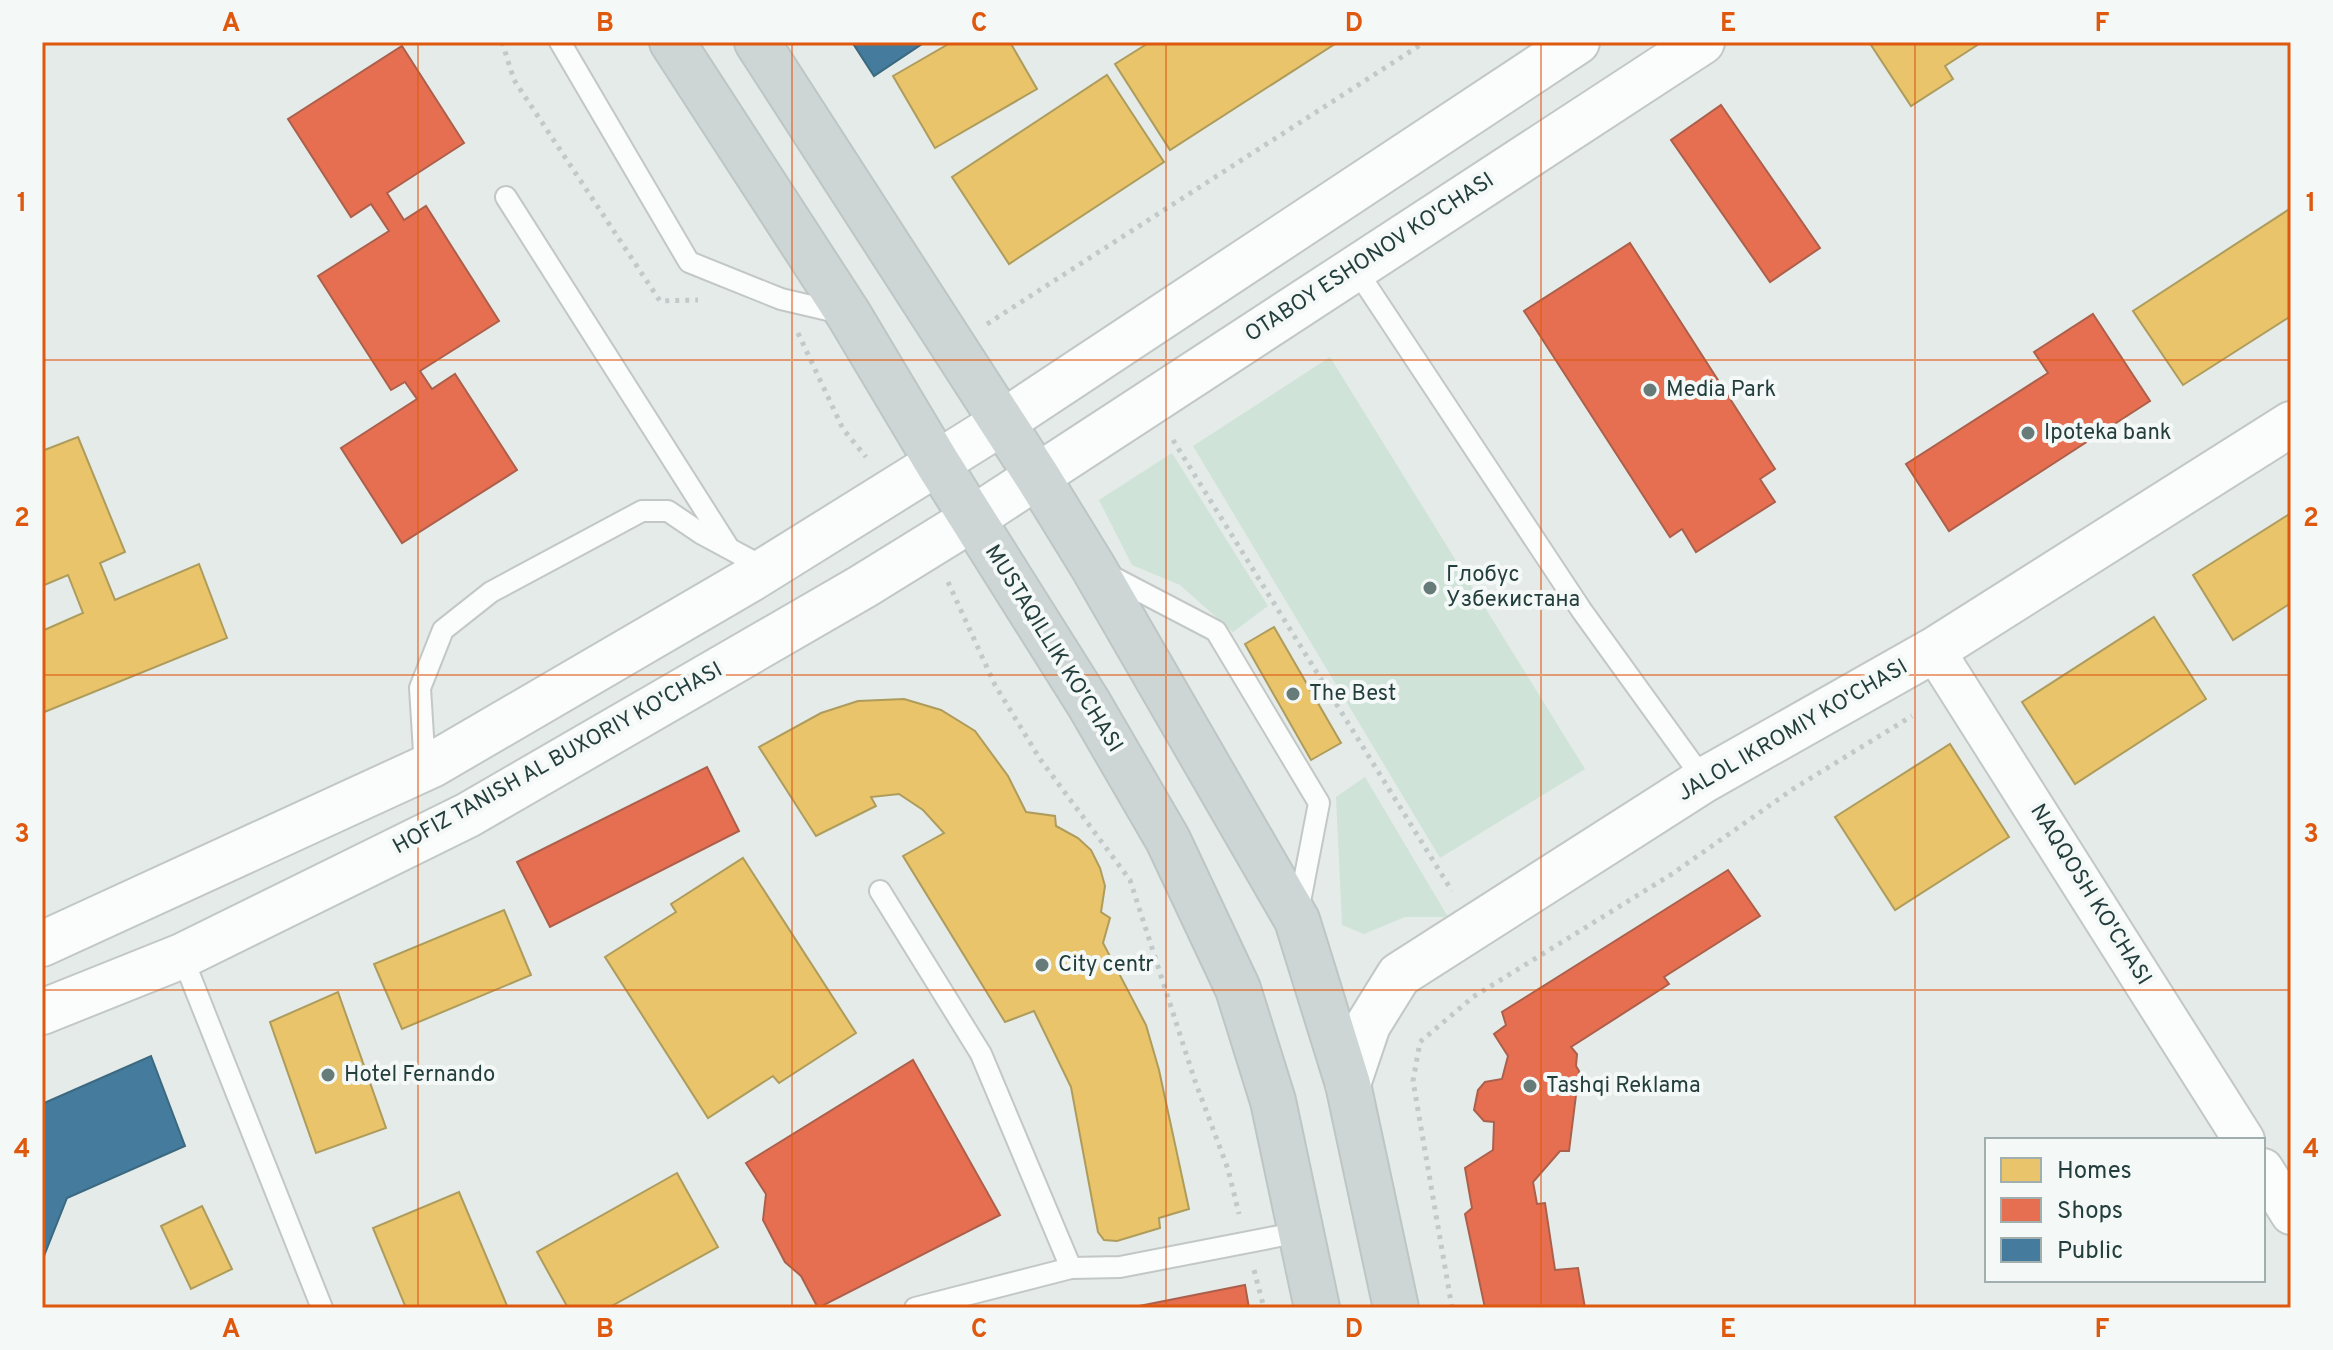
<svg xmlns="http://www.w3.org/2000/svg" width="2333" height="1350" viewBox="0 0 2333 1350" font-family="Overpass,sans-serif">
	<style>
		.green { fill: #cfe3d8 }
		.homes { fill: #e9c46a; stroke: #ae9c5c; stroke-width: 2 }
		.shops { fill: #e76f51; stroke: #ac604b; stroke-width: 2 }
		.public { fill: #457b9d; stroke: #3b6980; stroke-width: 2 }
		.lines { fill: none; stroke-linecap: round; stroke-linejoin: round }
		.lane-casing { stroke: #c2c8c6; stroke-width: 24 }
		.street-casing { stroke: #c2c8c6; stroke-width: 44 }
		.secondary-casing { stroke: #c1c8c6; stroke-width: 48 }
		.primary-casing { stroke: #bdc6c5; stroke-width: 48 }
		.path { stroke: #c2cac9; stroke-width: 5; stroke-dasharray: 4 6; stroke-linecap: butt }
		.lane { stroke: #fbfcfc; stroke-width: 20 }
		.street { stroke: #fbfcfc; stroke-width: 40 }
		.secondary { stroke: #fbfcfc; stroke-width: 44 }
		.primary { stroke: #ced6d5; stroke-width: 44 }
		.grid { fill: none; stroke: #de580e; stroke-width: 2; stroke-opacity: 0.55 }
		.poi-dot { fill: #677b79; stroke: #f4f9f8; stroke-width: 3 }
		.labels { text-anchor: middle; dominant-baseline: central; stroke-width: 8; stroke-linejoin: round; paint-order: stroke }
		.street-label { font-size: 22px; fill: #233e3c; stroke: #f4f9f8 }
		.poi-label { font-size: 22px; fill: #233e3c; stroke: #f4f9f8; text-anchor: start }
		.neatline { fill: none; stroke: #de580e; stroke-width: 3 }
		.grid-label { font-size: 26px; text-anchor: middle; font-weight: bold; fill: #de580e }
	</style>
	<rect width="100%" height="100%" fill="#e5ebe9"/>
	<!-- green -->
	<g class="green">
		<path d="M1330 357 1585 769 1440 858 1193 446Z"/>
		<path d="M1172 453 1268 606 1233 632 1180 585 1132 565 1099 500Z"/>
		<path d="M1365 777 1448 917H1405L1364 934 1342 925 1336 797Z"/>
	</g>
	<!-- homes -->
	<g class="homes">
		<path d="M952 42H1010L1037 89 935 148 893 76Z"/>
		<path d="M1150 42H1338L1170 150 1115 64Z"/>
		<path d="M1869 42H1982L1945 66 1953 79 1911 106Z"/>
		<path d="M1107 75 1164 162 1009 264 952 177Z"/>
		<path d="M2291 208V316L2183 385 2133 311Z"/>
		<path d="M78 437 125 552 100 563 115 600 199 564 227 638 42 713V631L83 613 68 575 42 586V451Z"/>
		<path d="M2291 513V603L2233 640 2193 575Z"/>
		<path d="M2154 617 2206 699 2075 784 2022 702Z"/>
		<path d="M1274 627 1341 743 1311 760 1245 644Z"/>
		<path d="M904 699 941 710 975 731 1008 776 1026 812 1055 816 1056 826 1078 838 1091 850 1100 868 1105 886 1101 912 1110 918 1103 943 1146 1025 1159 1070 1189 1209 1159 1218 1160 1228 1117 1241 1104 1240 1098 1232 1071 1087 1034 1011 1005 1022 903 856 944 833 923 810 899 794 871 797 876 806 816 836 759 747 821 713 858 701Z"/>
		<path d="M1950 744 2009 837 1895 910 1835 817Z"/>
		<path d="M743 858 856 1033 779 1083 773 1076 708 1118 605 957 676 912 671 904Z"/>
		<path d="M504 910 531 975 402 1029 374 964Z"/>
		<path d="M338 992 386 1128 316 1153 270 1022Z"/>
		<path d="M677 1173 718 1247 608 1308H568L537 1252Z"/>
		<path d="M459 1192 508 1308H406L373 1228Z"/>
		<path d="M202 1206 232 1269 191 1289 161 1226Z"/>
	</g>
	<!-- shops -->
	<g class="shops">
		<path d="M402 46 464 143 387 193 404 220 426 206 499 321 420 371 432 389 455 374 517 470 402 543 341 448 417 399 405 382 391 390 318 276 389 231 371 204 351 217 288 119Z"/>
		<path d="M1721 105 1820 248 1770 282 1671 140Z"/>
		<path d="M1630 243 1775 469 1760 479 1775 502 1696 552 1682 529 1670 537 1524 311Z"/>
		<path d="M2093 314 2150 401 1949 531 1906 464 2048 373 2034 352Z"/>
		<path d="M707 767 739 831 550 927 517 862Z"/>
		<path d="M1728 870 1760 916 1664 977 1669 984 1571 1047 1577 1054 1576 1066 1579 1071 1569 1151H1560L1533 1182 1537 1204 1545 1203 1555 1270 1578 1268 1585 1308H1485L1465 1214 1472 1208 1465 1168 1493 1150 1494 1122 1484 1121 1474 1110 1478 1090 1485 1082 1502 1079 1508 1056 1494 1034 1506 1025 1502 1012Z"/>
		<path d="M913 1060 1000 1215 818 1308 801 1276 785 1262 763 1220 766 1194 746 1163Z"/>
		<path d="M1245 1285 1249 1308H1129Z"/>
	</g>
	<!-- public -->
	<g class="public">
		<path d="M852 42H925L874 76Z"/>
		<path d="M151 1056 185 1146 67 1198 42 1261V1104Z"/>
	</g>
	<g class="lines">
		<defs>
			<g id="lane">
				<path d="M560 42 689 262 781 299 845 314"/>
				<path d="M506 197 727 545"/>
				<path d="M1355 268 1582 611 1704 780"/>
				<path d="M1105 573 1216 631 1319 803 1298 912"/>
				<path d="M425 768 420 688 443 630 491 592 642 511H668L702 534 767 569"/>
				<path d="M880 891 981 1054 1071 1268"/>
				<path d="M182 956 322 1308"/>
				<path d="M915 1308 1071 1268 1120 1267 1300 1232"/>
			</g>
			<g id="street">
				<path d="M1934 650 2244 1140"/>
				<path d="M2263 1169 2291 1214"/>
			</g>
			<g id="secondary">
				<path d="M42 944 432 765 751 579 1003 422 1577 42"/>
				<path d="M42 1012 182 956 468 815 862 587 972 519 1702 42"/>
				<path d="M1348 1084 1368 1025 1399 975 1704 780 1934 650 2291 424"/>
			</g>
			<g id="primary">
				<path d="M672 42 849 315 938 464 1089 704 1168 840 1238 989 1273 1101 1317 1308"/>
				<path d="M757 42 1037 476 1093 567 1297 920 1348 1084 1396 1308"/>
			</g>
		</defs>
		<!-- lane casing -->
		<use href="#lane" class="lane-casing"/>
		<!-- street casing -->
		<use href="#street" class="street-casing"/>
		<!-- secondary casing -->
		<use href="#secondary" class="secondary-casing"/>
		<!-- primary casing -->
		<use href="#primary" class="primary-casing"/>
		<!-- path -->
		<g class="path">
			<path d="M502 42 514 80 660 301 698 300"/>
			<path d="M987 324 1425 42"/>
			<path d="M798 333 843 429 866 457"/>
			<path d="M1173 440 1452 891"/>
			<path d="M948 582 995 685 1040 759 1130 880 1195 1081 1228 1169 1239 1214"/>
			<path d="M1254 1270 1264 1308"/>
			<path d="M1452 1308 1413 1081 1420 1042 1473 997 1672 874 1793 789 1912 716"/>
		</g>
		<!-- lane -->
		<use href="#lane" class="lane"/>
		<!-- street -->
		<use href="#street" class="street"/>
		<!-- secondary -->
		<use href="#secondary" class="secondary"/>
		<!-- primary -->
		<use href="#primary" class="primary"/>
	</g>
	<!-- grid -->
	<path class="grid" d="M418 42V1308M792 42V1308M1166 42V1308M1541 42V1308M1915 42V1308M42 360H2291M42 675H2291M42 990H2291"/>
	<!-- markers -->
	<g class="poi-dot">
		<circle cx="1650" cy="390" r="8"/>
		<circle cx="2028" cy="433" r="8"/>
		<circle cx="1430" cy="588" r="8"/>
		<circle cx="1293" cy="694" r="8"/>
		<circle cx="1042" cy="965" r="8"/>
		<circle cx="328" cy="1075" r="8"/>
		<circle cx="1530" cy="1086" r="8"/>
	</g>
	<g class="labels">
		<!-- street labels -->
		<g class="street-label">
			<text transform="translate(1370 258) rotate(-33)">OTABOY ESHONOV KO'CHASI</text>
			<text transform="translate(1053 649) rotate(58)">MUSTAQILLIK KO'CHASI</text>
			<text transform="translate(1793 731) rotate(-30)">JALOL IKROMIY KO'CHASI</text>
			<text transform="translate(558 759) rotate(-29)">HOFIZ TANISH AL BUXORIY KO'CHASI</text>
			<text transform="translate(2090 895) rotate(58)">NAQQOSH KO'CHASI</text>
		</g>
		<!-- poi labels -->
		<g class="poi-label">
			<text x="1666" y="390">Media Park</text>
			<text x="2044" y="433">Ipoteka bank</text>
			<text x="1446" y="575">Глобус<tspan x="1446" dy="25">Узбекистана</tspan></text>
			<text x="1309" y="694">The Best</text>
			<text x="1058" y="965">City centr</text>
			<text x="344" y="1075">Hotel Fernando</text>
			<text x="1546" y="1086">Tashqi Reklama</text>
		</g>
	</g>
	<!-- border -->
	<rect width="2333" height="1350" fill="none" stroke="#f4f9f8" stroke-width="88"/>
	<!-- legend -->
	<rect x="1985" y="1138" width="280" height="144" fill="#f4f9f8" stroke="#a0aead" stroke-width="2"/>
	<rect x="2001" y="1158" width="40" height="24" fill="#e9c46a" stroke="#a0aead" stroke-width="2"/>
	<text x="2057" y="1178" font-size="24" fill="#233e3c">Homes</text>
	<rect x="2001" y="1198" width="40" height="24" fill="#e76f51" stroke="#a0aead" stroke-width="2"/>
	<text x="2057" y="1218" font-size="24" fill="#233e3c">Shops</text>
	<rect x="2001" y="1238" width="40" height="24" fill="#457b9d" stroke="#a0aead" stroke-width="2"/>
	<text x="2057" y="1258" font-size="24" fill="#233e3c">Public</text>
	<rect x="44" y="44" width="2245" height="1262" class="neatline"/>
	<g class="grid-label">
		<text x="231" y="31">A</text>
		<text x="605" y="31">B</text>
		<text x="979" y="31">C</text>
		<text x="1354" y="31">D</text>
		<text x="1728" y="31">E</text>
		<text x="2102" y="31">F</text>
		<text x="22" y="211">1</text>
		<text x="2311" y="211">1</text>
		<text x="22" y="526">2</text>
		<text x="2311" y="526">2</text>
		<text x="22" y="842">3</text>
		<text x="2311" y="842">3</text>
		<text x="22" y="1157">4</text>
		<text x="2311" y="1157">4</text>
		<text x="231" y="1337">A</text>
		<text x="605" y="1337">B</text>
		<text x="979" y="1337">C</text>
		<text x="1354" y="1337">D</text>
		<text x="1728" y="1337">E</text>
		<text x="2102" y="1337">F</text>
	</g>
</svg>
